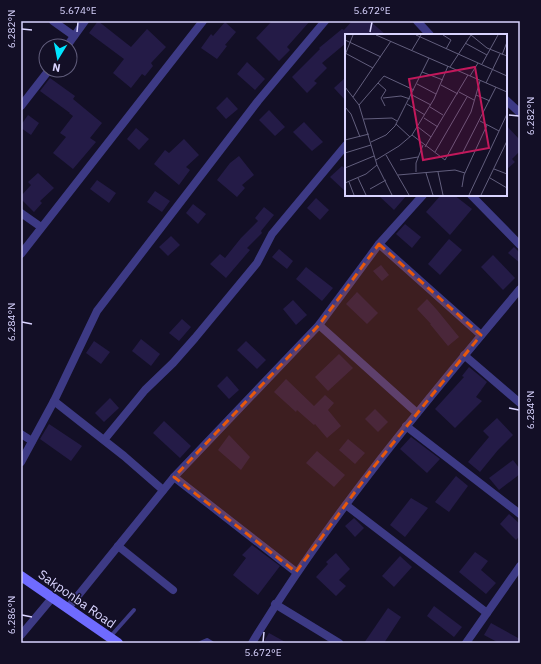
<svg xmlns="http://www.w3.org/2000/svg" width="541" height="664" viewBox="0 0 541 664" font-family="'IBM Plex Sans',sans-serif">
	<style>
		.building { fill: #241b47 }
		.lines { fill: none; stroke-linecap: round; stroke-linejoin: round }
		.service { stroke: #3d3a85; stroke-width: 4 }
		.minor { stroke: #3d3a85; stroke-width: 8 }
		.secondary { stroke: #6f6bff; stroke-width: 10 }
		.marked { fill: #e8590c; fill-opacity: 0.2; stroke: #e8590c; stroke-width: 3; stroke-dasharray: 8 5; stroke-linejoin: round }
		.ticks { fill: none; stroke: #d9d4ff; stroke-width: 1.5 }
		.labels { text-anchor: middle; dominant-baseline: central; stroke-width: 3; stroke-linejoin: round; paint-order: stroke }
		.street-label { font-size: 13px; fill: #d9d4ff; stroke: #130f26 }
		.inset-road { fill: none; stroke: #625e7d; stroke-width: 1 }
		.view { fill: #c2185b; fill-opacity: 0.15; stroke: #c2185b; stroke-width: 2 }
		.inset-edge { fill: none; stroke: #d9d4ff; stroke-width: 2 }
		.neatline { fill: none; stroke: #d9d4ff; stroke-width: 1.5 }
		.ticks-label { font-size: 10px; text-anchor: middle; fill: #d9d4ff }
	</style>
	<rect width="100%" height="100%" fill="#130f26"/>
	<!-- building -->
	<g class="building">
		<path d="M98 21 131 47 147 29 166 47 151 63 153 66 145 76 142 74 131 88 113 73 124 59 89 33Z"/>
		<path d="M272 21H310L287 47 290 50 279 61 256 38Z"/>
		<path d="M352 21H370L386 35H346V43L322 63 327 68 314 81 317 83 307 93 292 77 320 49 319 48 342 29 344 30Z"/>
		<path d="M225 22 236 32 225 45 227 46 217 59 201 48 211 34 213 36Z"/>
		<path d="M247 62 265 79 255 90 237 74Z"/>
		<path d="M346 77V101L334 88Z"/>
		<path d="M50 78 75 96 73 99 102 123 90 138 96 142 73 169 53 153 66 137 60 133 73 116 69 113H70L40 91Z"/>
		<path d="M227 97 238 109 226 119 216 108Z"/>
		<path d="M269 110 285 127 275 136 259 120Z"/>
		<path d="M28 115 39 123 31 135 21 128V125Z"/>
		<path d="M304 122 323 142 312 151 293 132Z"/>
		<path d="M506 125 520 140V151L512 159 515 162 506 170Z"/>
		<path d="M136 128 149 139 139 150 127 139Z"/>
		<path d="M184 139 199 155 186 167 190 170 179 185 154 164 165 150 169 153Z"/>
		<path d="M239 156 254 175 242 185 245 188 237 197 217 180 230 163Z"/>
		<path d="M342 166 346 170V192L330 177Z"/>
		<path d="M38 173 54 188 40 201 42 203 34 212 21 199V196L31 185 28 182Z"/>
		<path d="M97 180 116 193 109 203 90 189Z"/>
		<path d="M155 191 170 201 162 212 147 202Z"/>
		<path d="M378 195H407L394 210Z"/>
		<path d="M441 195H454L472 209 450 235 426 212Z"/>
		<path d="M316 198 329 210 320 220 307 208Z"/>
		<path d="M193 204 206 214 198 224 186 213Z"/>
		<path d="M264 207 274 215 261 231 262 233 247 248 250 250 226 278 210 264 220 254 225 258 241 238 258 221 255 218Z"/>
		<path d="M405 224 421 237 412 248 396 234Z"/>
		<path d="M171 236 180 245 168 256 159 247Z"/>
		<path d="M449 239 462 250 440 275 428 264Z"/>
		<path d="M514 247 520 253V263L508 253Z"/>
		<path d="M279 249 293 261 287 269 272 257Z"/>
		<path d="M493 255 515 278 503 290 481 267Z"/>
		<path d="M381 265 389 275 382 281 373 271Z"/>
		<path d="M306 267 333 288 322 301 296 279Z"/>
		<path d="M357 292 378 313 367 324 346 304Z"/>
		<path d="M427 299 437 310 459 337 448 346 430 324H431L417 309Z"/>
		<path d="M293 300 307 315 296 325 283 309Z"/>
		<path d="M182 319 191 327 179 341 169 333Z"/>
		<path d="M141 339 160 354 151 366 132 351Z"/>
		<path d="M94 341 110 352 101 364 86 353Z"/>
		<path d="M246 341 266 360 257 369 237 350Z"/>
		<path d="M339 354 353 368 328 391 315 377Z"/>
		<path d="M469 367 487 382 476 397 482 401 455 428 435 409 464 377 462 376Z"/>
		<path d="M227 376 239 390 229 399 217 386Z"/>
		<path d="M286 379 314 406 325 395 334 403 328 410 341 426 327 438 315 424 314 425 297 410 296 412 274 392Z"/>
		<path d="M110 398 119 408 104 422 95 413Z"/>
		<path d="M375 409 388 422 378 432 365 419Z"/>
		<path d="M497 418 513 435 498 450 480 472 468 462 489 437 483 431Z"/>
		<path d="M164 421 191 446 180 458 153 433Z"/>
		<path d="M49 424 82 446 71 461 40 439Z"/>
		<path d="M229 435 250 457 241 470 218 450Z"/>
		<path d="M411 437 440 459 427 473 400 449Z"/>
		<path d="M348 439 365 453 355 464 339 450Z"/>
		<path d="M317 451 345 475 334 487 306 463Z"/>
		<path d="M513 460 520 469V474L499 490 489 478Z"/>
		<path d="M456 476 468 486 449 512 435 502Z"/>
		<path d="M411 498 428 508 405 537 390 525Z"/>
		<path d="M509 514 520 524V536L516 540 500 524Z"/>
		<path d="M354 518 364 528 355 537 345 526Z"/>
		<path d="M252 545 280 566 258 595 233 575 246 558 242 555Z"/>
		<path d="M475 552 488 561 481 570 496 583 486 594 459 572Z"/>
		<path d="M336 553 350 569 339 580 346 586 336 596 316 577 328 564 326 562Z"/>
		<path d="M400 556 412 567 394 587 382 576Z"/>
		<path d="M434 606 462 627 454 637 427 616Z"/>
		<path d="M388 608 401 617 384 643H364Z"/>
		<path d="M491 623 520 639V643H499L484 635Z"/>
		<path d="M269 633 287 643H263Z"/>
	</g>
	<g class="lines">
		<!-- service -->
		<g class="service">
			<path d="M110 637 134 610"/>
			<path d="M200 643 207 640 212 643"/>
		</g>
		<!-- minor -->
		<g class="minor">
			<path d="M53 21 74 36"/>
			<path d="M417 21 430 35"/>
			<path d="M67 46 85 21"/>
			<path d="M506 100 520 113"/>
			<path d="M21 106 49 70"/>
			<path d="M471 195 520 245"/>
			<path d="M21 213 41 227"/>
			<path d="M379 244 481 335"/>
			<path d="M21 254 203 21"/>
			<path d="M319 325 417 413"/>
			<path d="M464 355 520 403"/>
			<path d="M54 401 124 456 163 490"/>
			<path d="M406 426 520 514"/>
			<path d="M21 434 32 441"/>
			<path d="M104 440 145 390 173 363 195 338 257 263 272 234 346 145"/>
			<path d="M21 462 54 401 97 311 258 101 325 21"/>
			<path d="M174 477 296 572"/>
			<path d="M346 505 487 613"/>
			<path d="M118 546 173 590"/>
			<path d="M275 604 339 643"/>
			<path d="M68 608 174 477 319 325 379 244 423 195"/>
			<path d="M21 635 52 598"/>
			<path d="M252 643C329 516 425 402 520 289"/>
			<path d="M466 643 520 566"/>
		</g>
		<!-- secondary -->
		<path class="secondary" d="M21 576 118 643"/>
	</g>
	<!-- marked area -->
	<path class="marked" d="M379 244 481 335 372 469 296 572 174 477 319 325Z"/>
	<!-- ticks -->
	<path class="ticks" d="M22 29 32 30M77 32 78 22M370 32 372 22M509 115 519 116M22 322 32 324M509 408 519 410M22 615 32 617M263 642 264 632"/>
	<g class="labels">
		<!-- street labels -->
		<g class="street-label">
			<text transform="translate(77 599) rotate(35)">Sakponba Road</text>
		</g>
	</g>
	<!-- overview -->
	<g transform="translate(345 34)">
		<rect width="162" height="162" fill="#130f26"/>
		<path class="inset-road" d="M31 1 162 58M71 1 162 42M98 1 106 6 101 15M0 6 36 23M120 9 142 21M67 16 76 1M0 19 28 34M0 21 8 1M157 21 162 8M137 30 153 1M105 33 126 1 142 14 162 22M77 38 98 46M125 42 133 29M33 49 41 56 36 64 40 72M141 49 155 20M72 50 91 60M96 51 113 60M0 53 14 71 32 131 47 161M114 58 129 66M67 61 86 71M131 61 145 67M8 63 46 7M38 64 56 62 65 65M62 70 80 81M14 71 39 42 69 56M0 73 6 80 15 103M85 73 98 81M79 84 93 93M19 85 47 84 52 87M135 87 154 97M51 90 65 103M73 93 86 103M67 101 100 126 126 78 135 47M0 106 24 100M26 108 41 101 50 92 84 24M80 113 123 41M90 118 122 63M0 119 26 111M117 120 151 53M41 121 64 161M31 126 54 112 67 101 89 65 103 32M55 126 73 123M0 134 29 122M149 135 162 140M71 138V129L78 111M93 138 98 161M81 139 88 161M53 141 110 136 120 139M13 144 21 161M145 144 162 154M4 148 9 161M0 149 21 140 32 131M117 153 119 141 142 91M25 155 41 146M124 161 162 80M136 161 162 107"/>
		<path class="view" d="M130 33 144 114 78 126 64 45Z"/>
		<rect width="162" height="162" class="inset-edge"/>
	</g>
	<!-- border -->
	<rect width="541" height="664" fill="none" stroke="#130f26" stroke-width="44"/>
	<!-- north arrow -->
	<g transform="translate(58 58) rotate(190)"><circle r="19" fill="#130f26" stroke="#625e7d"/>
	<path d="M0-3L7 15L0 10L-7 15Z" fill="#00e5ff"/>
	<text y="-6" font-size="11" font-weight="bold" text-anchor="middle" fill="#d9d4ff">N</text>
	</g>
	<rect x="22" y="22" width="497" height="620" class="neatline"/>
	<g class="ticks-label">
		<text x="78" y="14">5.674°E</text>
		<text x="372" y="14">5.672°E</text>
		<text transform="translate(11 29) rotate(-90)" y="4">6.282°N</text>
		<text transform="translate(530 116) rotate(-90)" y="4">6.282°N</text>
		<text transform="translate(11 322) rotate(-90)" y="4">6.284°N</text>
		<text transform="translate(530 410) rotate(-90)" y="4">6.284°N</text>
		<text transform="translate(11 615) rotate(-90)" y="4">6.286°N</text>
		<text x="263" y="656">5.672°E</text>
	</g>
</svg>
